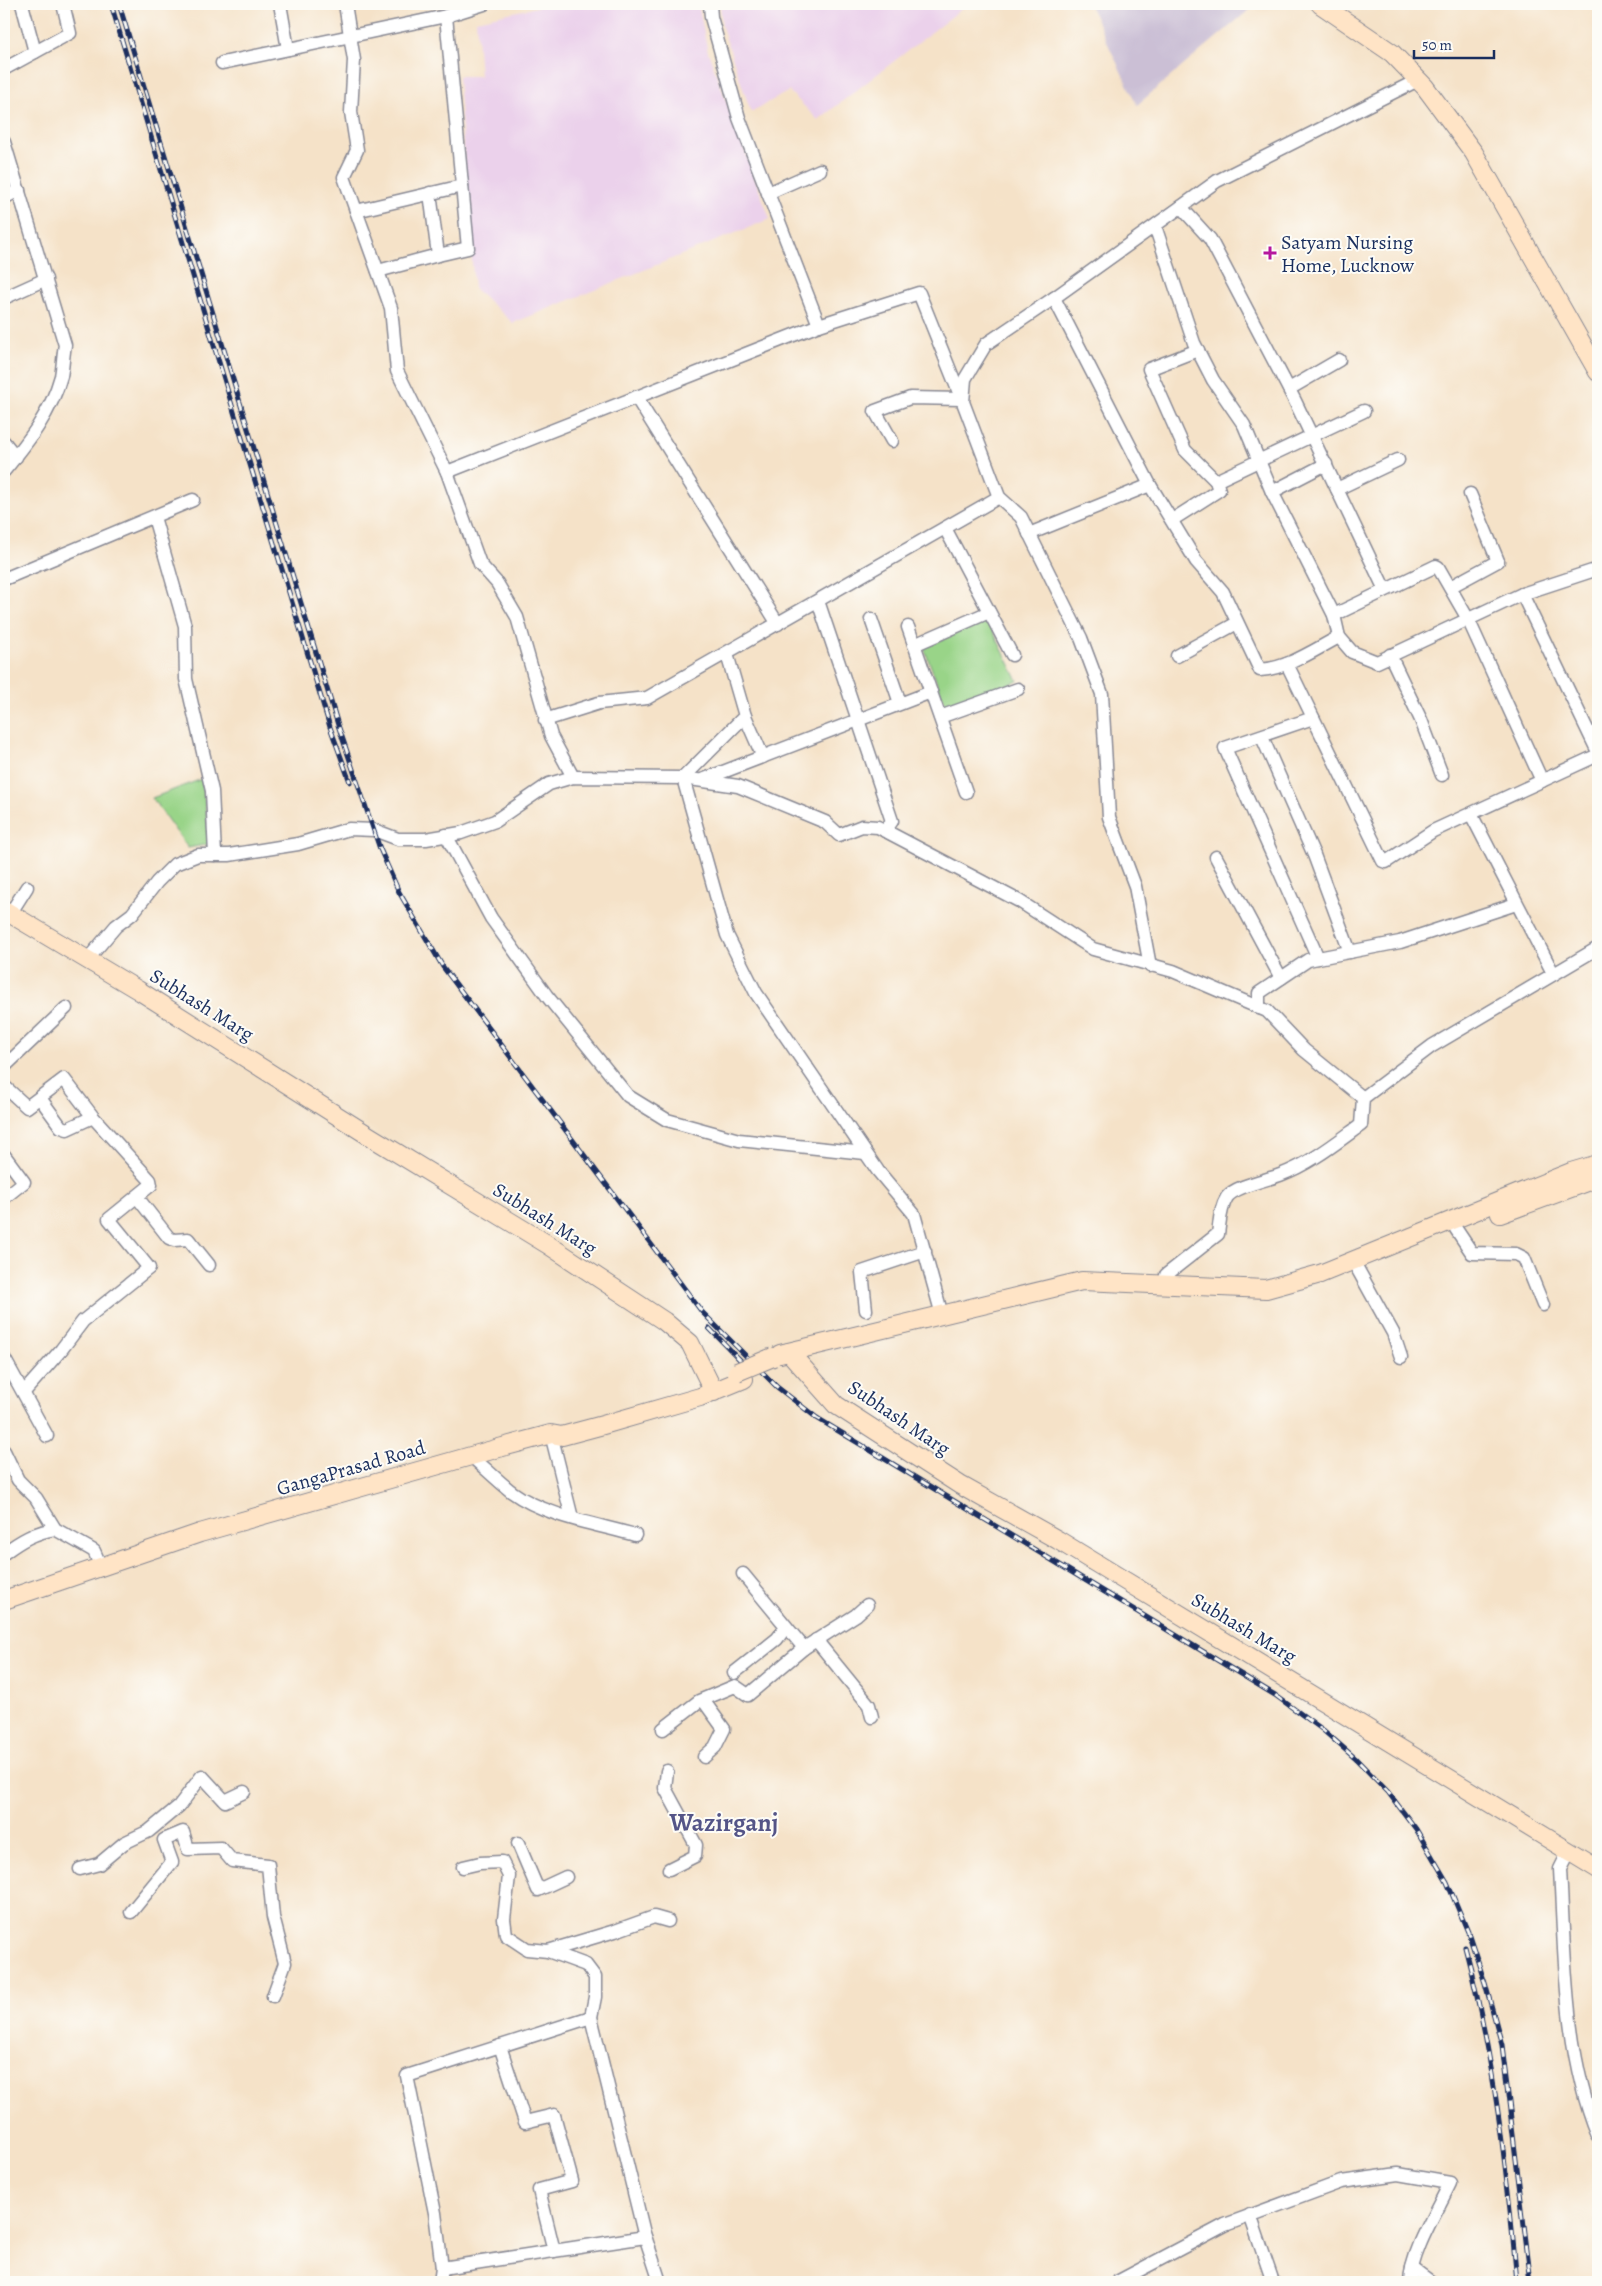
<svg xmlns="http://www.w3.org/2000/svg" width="1602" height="2286" viewBox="0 0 1602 2286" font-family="Alegreya,serif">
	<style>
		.built { fill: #ebd1eb }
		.industrial { fill: #cbbfd5 }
		.green { fill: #99d488; stroke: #5a8273 }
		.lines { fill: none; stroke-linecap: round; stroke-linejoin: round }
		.street-casing { stroke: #888893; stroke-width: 15 }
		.secondary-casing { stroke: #888893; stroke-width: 20 }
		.street { stroke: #fff; stroke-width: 12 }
		.secondary { stroke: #ffe4c6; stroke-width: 18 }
		.rail-casing { stroke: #1b2f5e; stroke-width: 5 }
		.rail { stroke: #fdfcf7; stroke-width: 3; stroke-dasharray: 9; stroke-linecap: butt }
		.secondary-bridge-casing { stroke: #888893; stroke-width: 20; stroke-linecap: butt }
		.secondary-bridge { stroke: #ffe4c6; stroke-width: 18 }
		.poi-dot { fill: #b5179e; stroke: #fdfcf7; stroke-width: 2 }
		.labels { text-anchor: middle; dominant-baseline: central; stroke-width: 4; stroke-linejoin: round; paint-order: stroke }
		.poi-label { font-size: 20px; fill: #1b2f5e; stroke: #fdfcf7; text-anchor: start }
		.street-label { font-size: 20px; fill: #1b2f5e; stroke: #fdfcf7 }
		.district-label { font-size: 25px; font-weight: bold; fill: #545487; stroke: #fdfcf7 }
	</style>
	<rect width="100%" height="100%" fill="#fdfcf7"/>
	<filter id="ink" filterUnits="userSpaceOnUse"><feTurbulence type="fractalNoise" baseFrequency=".02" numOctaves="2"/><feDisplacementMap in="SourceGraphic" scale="10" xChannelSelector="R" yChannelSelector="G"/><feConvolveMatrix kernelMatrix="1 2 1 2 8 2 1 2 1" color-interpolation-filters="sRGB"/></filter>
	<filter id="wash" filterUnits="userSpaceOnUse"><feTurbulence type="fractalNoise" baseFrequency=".0096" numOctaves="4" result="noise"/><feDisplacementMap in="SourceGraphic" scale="20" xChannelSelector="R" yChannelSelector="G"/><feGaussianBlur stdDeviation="1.12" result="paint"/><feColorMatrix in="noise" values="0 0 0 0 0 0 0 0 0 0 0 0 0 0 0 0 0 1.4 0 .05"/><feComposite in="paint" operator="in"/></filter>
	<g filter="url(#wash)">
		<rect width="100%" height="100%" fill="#f5e2c8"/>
		<!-- built -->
		<g class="built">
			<path d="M551 4H698L708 52 770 219 513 323 474 288 458 76H480L476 20Z"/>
			<path d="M720 4H968L818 120 789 91 751 112 722 27Z"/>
		</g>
		<!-- industrial -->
		<path class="industrial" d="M1089 4H1256L1137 105Z"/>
		<!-- green -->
		<g class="green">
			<path d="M987 619 1018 681 946 707 924 648Z"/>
			<path d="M202 779 210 844 188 848 152 798Z"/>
		</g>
	</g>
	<g filter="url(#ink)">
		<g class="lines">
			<defs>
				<g id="street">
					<path d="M22 4 35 52"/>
					<path d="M280 4 288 49"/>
					<path d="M345 4 354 60 351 112 357 150 344 177 391 308 397 371 447 472 480 564 497 583 517 617 551 736 573 777"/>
					<path d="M710 4 711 17 739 118 819 325"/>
					<path d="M222 63 446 16 484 4"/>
					<path d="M4 69 70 33 63 4"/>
					<path d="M4 142 65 345C63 355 63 366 61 376 51 413 28 442 4 471"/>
					<path d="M768 193 820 170"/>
					<path d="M4 198 19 190"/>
					<path d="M1181 207 1210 239 1295 401 1385 590"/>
					<path d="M356 211 462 186"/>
					<path d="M1155 226 1194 343 1213 380 1244 425 1272 492 1334 615 1339 637"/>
					<path d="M438 255 468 248 446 16"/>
					<path d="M378 271 438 255 430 193"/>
					<path d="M4 298 46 279"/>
					<path d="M1054 298 1150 485 1196 561 1223 592 1260 670C1289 668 1314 650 1339 637L1352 652 1377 662 1522 594 1598 569"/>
					<path d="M1289 389 1339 360"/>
					<path d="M636 397 778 624"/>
					<path d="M892 441 875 411 910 398 962 399"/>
					<path d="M4 442 16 457"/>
					<path d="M447 472 819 325 919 293 962 400"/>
					<path d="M1216 481 1364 411"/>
					<path d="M1337 489 1398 460"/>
					<path d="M1272 492 1326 464"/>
					<path d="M154 517 185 626 186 679 212 791 215 855"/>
					<path d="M1172 520 1219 490 1216 481 1185 450 1149 369 1198 350"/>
					<path d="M945 528 1012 655"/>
					<path d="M1029 534 1150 485"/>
					<path d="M4 579 193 500"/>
					<path d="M1450 587 1498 561 1470 494"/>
					<path d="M1522 594 1598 752"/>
					<path d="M818 601 892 821 885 831"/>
					<path d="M1334 615 1436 566 1438 567 1468 619 1542 781"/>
					<path d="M871 619 900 703"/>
					<path d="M908 627 966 792"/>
					<path d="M914 645 989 612"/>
					<path d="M1390 655 1421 720 1442 775"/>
					<path d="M1177 656 1237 623"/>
					<path d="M1287 664 1383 861 1386 862 1433 831 1598 755"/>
					<path d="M745 716 763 757"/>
					<path d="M940 717 1018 689"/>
					<path d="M1313 718 1225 748 1318 958"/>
					<path d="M545 720 599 703 647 698 999 497"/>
					<path d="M1262 737 1314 855 1350 952"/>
					<path d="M683 778 727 935 756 993 878 1171 914 1214 942 1315"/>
					<path d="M683 778 745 716 727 654"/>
					<path d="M702 780 931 692"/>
					<path d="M1471 814 1553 973"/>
					<path d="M446 835 491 918 547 996 628 1096 667 1120 739 1140 865 1153"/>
					<path d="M1216 857 1281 978"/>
					<path d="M10 914 27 887"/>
					<path d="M87 960 116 926 132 914 157 882 175 864 198 855H229L298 844 349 829 374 830 398 839H426L461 833 495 821 549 784 573 777 683 778 738 786 825 822 839 835 862 826 878 827 1019 901 1093 949 1173 971 1267 1011 1304 1050 1363 1098"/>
					<path d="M1150 966 1135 886 1109 817 1102 694 1081 638 1021 517 999 497 963 402 965 379 986 344 1054 298 1217 181 1418 80"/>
					<path d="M1259 1008V993L1308 960 1400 942 1516 904"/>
					<path d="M4 1067 66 1008"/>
					<path d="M4 1086 27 1107 64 1079 93 1117 150 1180 151 1185 109 1219 149 1268 83 1321 61 1350 24 1392"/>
					<path d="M40 1098 61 1127 67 1129 93 1117"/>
					<path d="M4 1155 24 1182 4 1198"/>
					<path d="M137 1197 169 1238 174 1240 188 1239 209 1265"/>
					<path d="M1456 1229 1472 1253 1516 1254 1524 1258 1543 1305"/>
					<path d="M1357 1268 1393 1333 1401 1357"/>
					<path d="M1167 1285 1166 1275 1218 1234C1220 1221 1220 1208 1227 1197 1235 1186 1267 1180 1280 1175 1310 1164 1336 1143 1361 1125L1363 1098 1432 1046 1598 948"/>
					<path d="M866 1310 862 1272 925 1251"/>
					<path d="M4 1358 47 1436"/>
					<path d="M551 1434 572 1518"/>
					<path d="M4 1451 18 1480 36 1498 55 1529 94 1551 101 1567"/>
					<path d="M471 1456C485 1468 498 1481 512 1492 545 1516 596 1524 635 1535"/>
					<path d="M4 1553C20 1541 35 1532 55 1529"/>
					<path d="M743 1574 804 1648"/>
					<path d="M816 1640 869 1705 872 1717"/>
					<path d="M734 1673 777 1639 786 1627"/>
					<path d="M703 1700 724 1729 715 1747 704 1757"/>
					<path d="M663 1729 699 1701 735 1686 748 1695 804 1648 856 1615 867 1605"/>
					<path d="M667 1771 665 1788 696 1845 695 1856 669 1869"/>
					<path d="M518 1843 538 1890 566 1877"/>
					<path d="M1569 1851 1560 1869C1565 1958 1564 2052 1598 2136"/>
					<path d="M463 1867 480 1863 502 1862 509 1876 504 1919 506 1935 527 1949 548 1951 586 1965 595 1977V1997L591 2017 644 2233 660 2282"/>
					<path d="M80 1869 99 1864 124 1843 149 1831 179 1806 202 1776 225 1801 244 1792"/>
					<path d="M131 1912 172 1862 164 1840 183 1832 188 1849 221 1848 232 1861 268 1865 273 1917 285 1963 273 1996"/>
					<path d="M548 1951 615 1931 654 1917 668 1921"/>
					<path d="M500 2046 525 2122 554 2115 572 2181 539 2190 554 2251"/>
					<path d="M1250 2215 1273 2282"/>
					<path d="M442 2268 645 2237"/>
					<path d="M1412 2268 1431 2282"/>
					<path d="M440 2282 442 2268 435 2213 407 2076 591 2017"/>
					<path d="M1117 2282 1225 2225 1341 2182 1398 2174 1450 2183C1437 2211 1411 2252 1410 2282"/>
				</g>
				<g id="secondary">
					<path d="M1320 4 1392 53 1425 87 1474 153 1598 372"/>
					<path d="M4 910 138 990 371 1137 547 1244 664 1321 690 1343 714 1392"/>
					<path d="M1500 1214 1598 1178"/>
					<path d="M789 1352 836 1405 960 1485 1058 1540 1598 1869"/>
					<path d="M780 1354 1082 1281 1266 1289 1320 1274 1571 1172 1598 1164"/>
					<path d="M4 1600 200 1533 499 1448 551 1434 562 1436 603 1425 700 1397 744 1379"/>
				</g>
			</defs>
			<!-- street casing -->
			<use href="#street" class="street-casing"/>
			<!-- secondary casing -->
			<use href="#secondary" class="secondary-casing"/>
			<!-- street -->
			<use href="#street" class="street"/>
			<!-- secondary -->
			<use href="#secondary" class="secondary"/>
			<defs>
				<g id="rail">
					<path d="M111 4 234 412 330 727 350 782"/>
					<path d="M119 4 338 725 380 849 399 892 443 967 702 1312 777 1387 817 1418 1275 1695 1323 1730 1356 1759 1388 1792 1416 1829 1447 1882 1468 1932 1485 1983 1502 2045 1531 2282"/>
					<path d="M709 1328 751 1371"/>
					<path d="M1465 1947C1494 2056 1507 2170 1517 2282"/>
				</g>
			</defs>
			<!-- rail casing -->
			<use href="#rail" class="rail-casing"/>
			<!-- rail -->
			<use href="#rail" class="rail"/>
			<defs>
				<path id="secondary-bridge" d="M737 1372 773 1357"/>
			</defs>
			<!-- secondary-bridge casing -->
			<use href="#secondary-bridge" class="secondary-bridge-casing"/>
			<!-- secondary-bridge -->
			<use href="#secondary-bridge" class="secondary-bridge"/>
		</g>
	</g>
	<!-- markers -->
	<path class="poi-dot" d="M1267.5 245.5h5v5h5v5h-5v5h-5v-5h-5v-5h5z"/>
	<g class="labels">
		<!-- poi labels -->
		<g class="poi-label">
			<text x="1281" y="242">Satyam Nursing<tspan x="1281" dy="23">Home, Lucknow</tspan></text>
		</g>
		<!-- street labels -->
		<g class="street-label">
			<text transform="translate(202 1005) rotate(32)">Subhash Marg</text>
			<text transform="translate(545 1219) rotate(32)">Subhash Marg</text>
			<text transform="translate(899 1418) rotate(34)">Subhash Marg</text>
			<text transform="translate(351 1468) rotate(-16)">GangaPrasad Road</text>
			<text transform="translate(1244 1628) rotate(31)">Subhash Marg</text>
		</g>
		<!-- district labels -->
		<g class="district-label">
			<text x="724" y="1823">Wazirganj</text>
		</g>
	</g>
	<!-- margin -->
	<rect width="1602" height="2286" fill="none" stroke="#fdfcf7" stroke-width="20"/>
	<!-- scale -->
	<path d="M1414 50v8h80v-8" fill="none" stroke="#1b2f5e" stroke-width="2.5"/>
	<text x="1422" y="50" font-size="15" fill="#1b2f5e" stroke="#fdfcf7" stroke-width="4" paint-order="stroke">50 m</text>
</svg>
